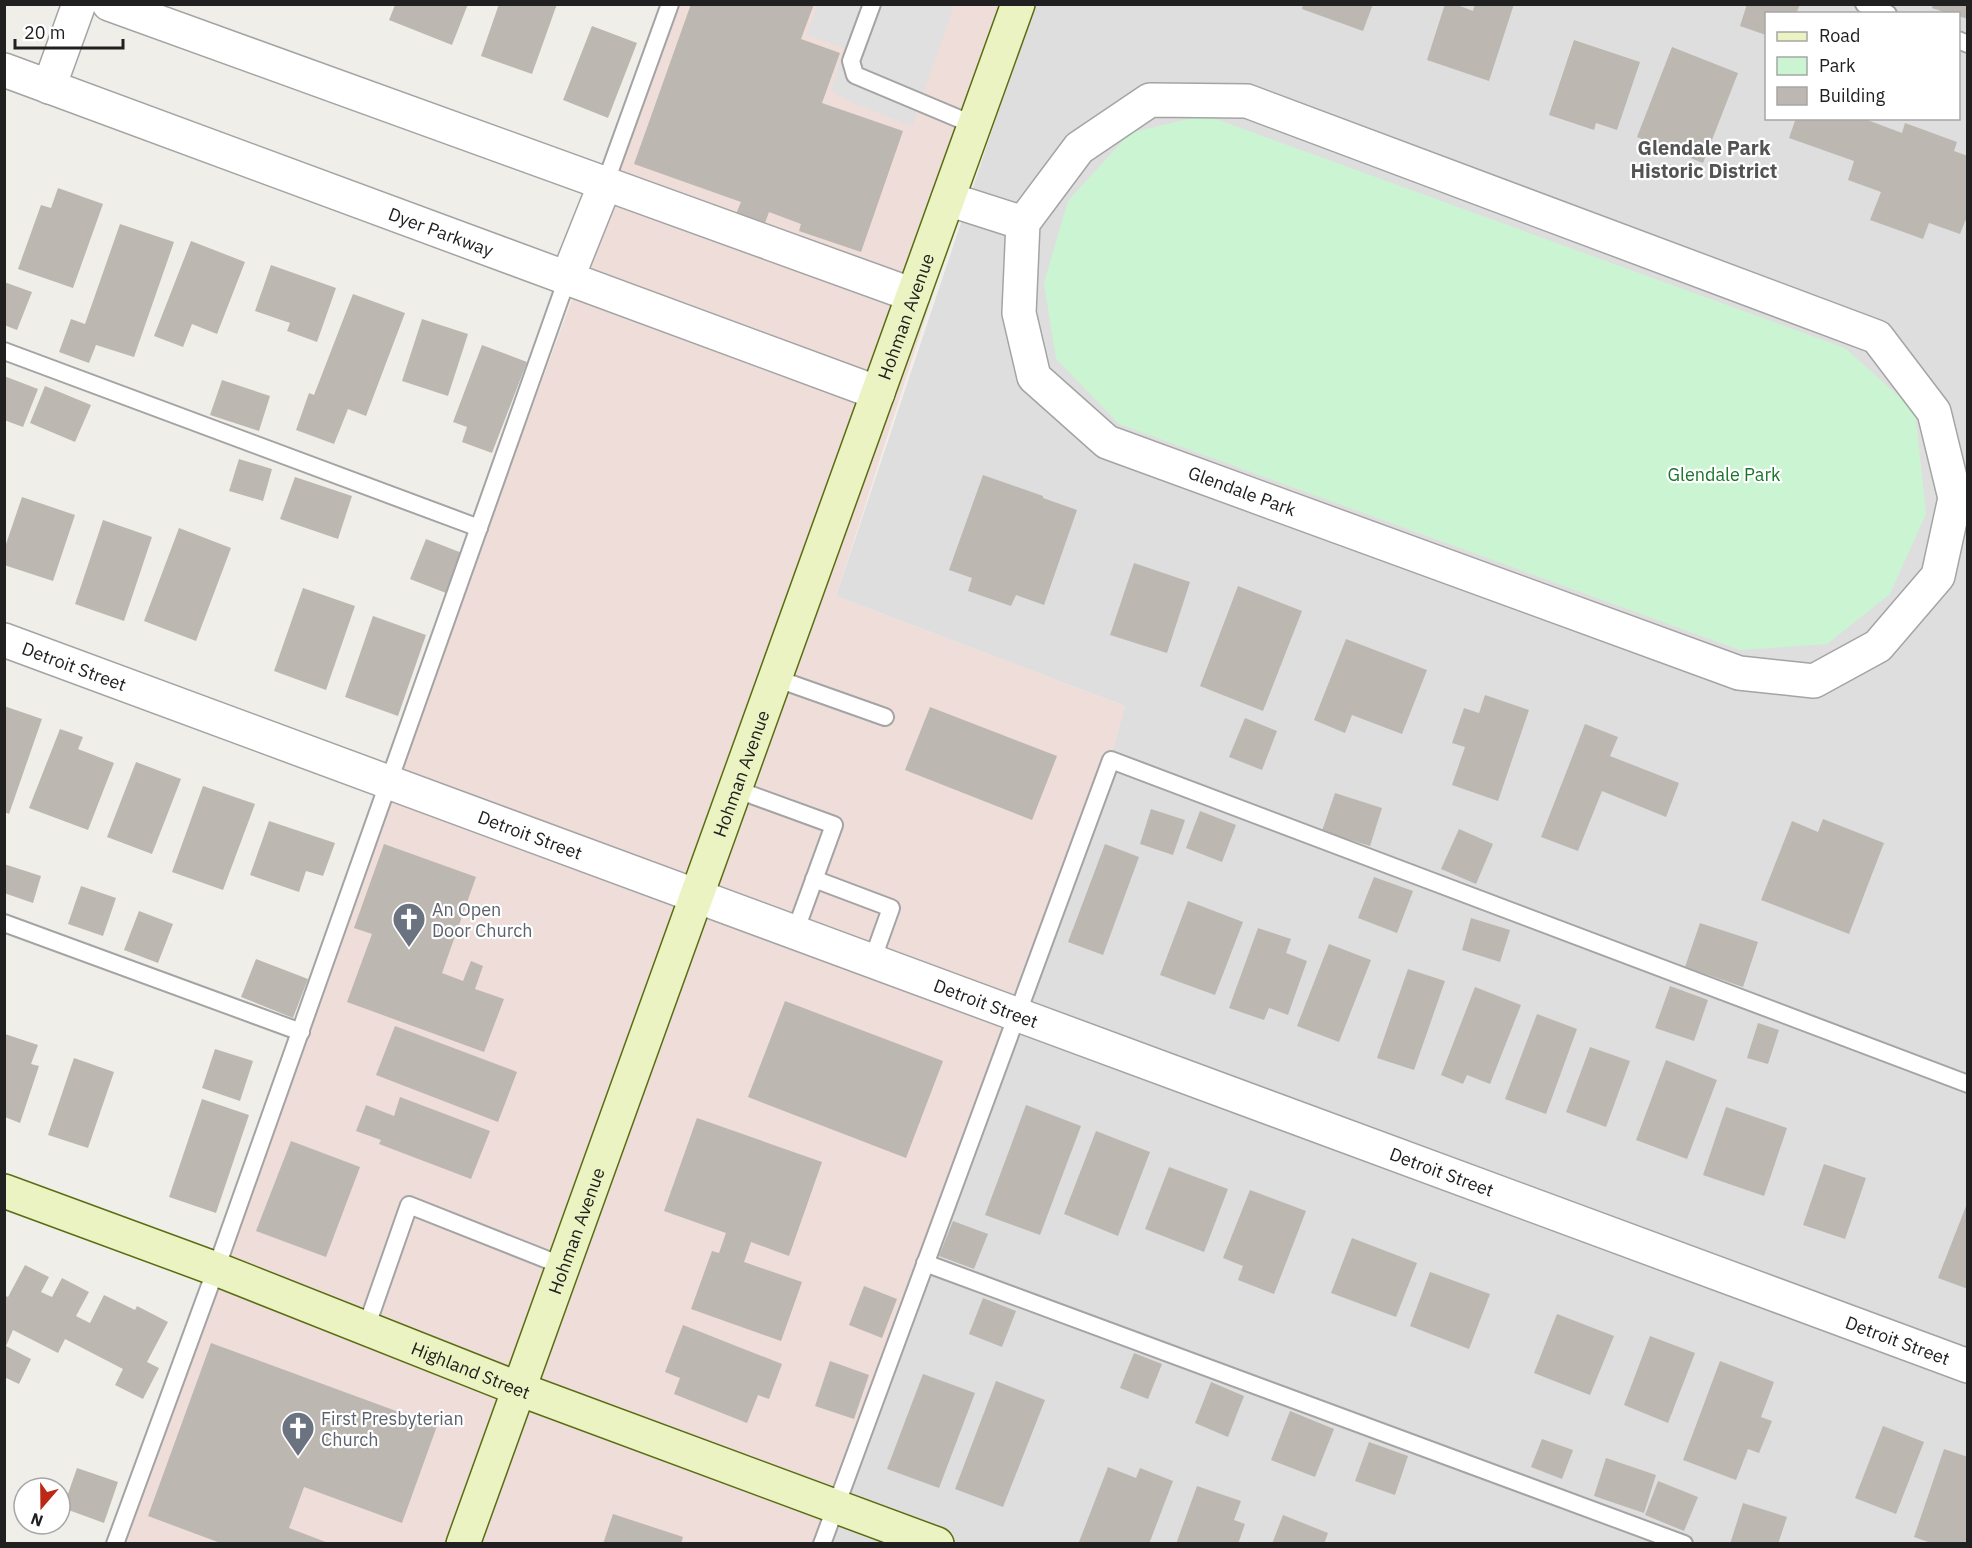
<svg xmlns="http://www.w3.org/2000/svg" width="1972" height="1548" viewBox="0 0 1972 1548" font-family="'IBM Plex Sans',sans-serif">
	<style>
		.residential { fill: #dedede; fill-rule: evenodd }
		.commercial { fill: #eeddd9 }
		.park { fill: #cbf4d3 }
		.parking { fill: #e0e0e0 }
		.building { fill: #bdb7b1 }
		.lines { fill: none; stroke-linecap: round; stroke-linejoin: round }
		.lane-casing { stroke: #a4a4a4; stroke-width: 20 }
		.street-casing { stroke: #a4a4a4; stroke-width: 36 }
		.secondary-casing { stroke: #596e11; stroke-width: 36 }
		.lane { stroke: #fff; stroke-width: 16 }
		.street { stroke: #fff; stroke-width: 33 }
		.secondary { stroke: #ebf3c3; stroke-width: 33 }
		.labels { text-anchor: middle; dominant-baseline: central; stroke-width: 4.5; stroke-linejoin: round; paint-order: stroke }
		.street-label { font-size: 18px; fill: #202020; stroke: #fff }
		.park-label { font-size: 18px; fill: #18752a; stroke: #fff }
		.worship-label { font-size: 18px; fill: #5b616d; stroke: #fff; text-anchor: start }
		.neighbourhood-label { font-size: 20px; font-weight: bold; fill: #535353; stroke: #fff }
	</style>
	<rect width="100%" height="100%" fill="#f0eee8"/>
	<!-- residential -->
	<path class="residential" d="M1034 5H1967V1543L820 1544 1125 706 836 596ZM1766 14H1958V118H1766Z"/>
	<!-- commercial -->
	<path class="commercial" d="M680 5H1026L836 596 1125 706 1111 760 822 1543 115 1544Z"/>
	<!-- park -->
	<path class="park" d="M1205 115 1845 348 1915 411 1926 514 1890 594 1827 644 1740 650 1119 424 1056 359 1044 283 1068 201 1130 133Z"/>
	<!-- parking -->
	<path class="parking" d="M818 5H954L912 126 857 105 831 91 844 48 807 35Z"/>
	<!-- building -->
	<g class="building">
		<path d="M398 4H468L452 45 389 20 395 5Z"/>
		<path d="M499 4H557L532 74 481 56Z"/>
		<path d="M691 4H814L801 39 840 53 822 103 903 131 861 252 799 231 801 224 769 212 765 223 736 214 741 202 634 164Z"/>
		<path d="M1303 4H1373L1363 31 1302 9Z"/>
		<path d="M1445 4H1455L1473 11 1475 4H1514L1489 81 1427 60Z"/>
		<path d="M1747 4H1800L1796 14H1766V35L1740 26Z"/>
		<path d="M1933 4H1968V19L1958 16V14H1950L1932 8Z"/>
		<path d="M592 26 637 43 608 118 563 100Z"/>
		<path d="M1574 40 1640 62 1617 130 1596 123 1594 130 1549 115Z"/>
		<path d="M1672 47 1738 73 1703 163 1637 137Z"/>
		<path d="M1796 118H1862L1902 133 1905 123 1957 142 1954 151 1968 156V214L1960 234 1929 223 1923 239 1870 220 1881 192 1848 180 1854 161 1789 138Z"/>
		<path d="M58 188 103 204 73 288 18 269 41 205 51 208Z"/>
		<path d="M120 224 174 242 134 357 96 345 89 363 59 352 71 319 85 324Z"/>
		<path d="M191 241 245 262 217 334 192 324 183 347 154 336Z"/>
		<path d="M271 265 336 288 317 342 287 331 290 323 255 311Z"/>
		<path d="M4 282 32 292 17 330 4 325Z"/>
		<path d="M353 294 405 313 366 416 348 409 334 444 296 430 309 393 314 395Z"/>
		<path d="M422 319 468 334 448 396 402 381Z"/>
		<path d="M482 345 527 362 492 453 462 442 467 427 453 422Z"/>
		<path d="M4 376 38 389 23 427 4 420Z"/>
		<path d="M222 380 270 396 259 431 210 415Z"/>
		<path d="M45 386 91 405 75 442 30 423Z"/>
		<path d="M239 459 272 469 263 501 229 491Z"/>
		<path d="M983 475 1043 496V498L1077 510 1044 605 1016 595 1011 606 968 591 972 578 949 570Z"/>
		<path d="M295 477 352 496 338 539 280 519Z"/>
		<path d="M22 497 75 515 53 581 4 565V550Z"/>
		<path d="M103 520 152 537 124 621 75 604Z"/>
		<path d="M179 528 231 548 196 641 144 621Z"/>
		<path d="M426 539 462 553 446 593 410 579Z"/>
		<path d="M1134 563 1190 582 1167 653 1110 635Z"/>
		<path d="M1238 586 1302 611 1263 711 1200 686Z"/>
		<path d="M303 588 355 606 326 690 274 671Z"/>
		<path d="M373 616 426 635 398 716 345 697Z"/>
		<path d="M1346 639 1427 670 1402 734 1352 715 1345 733 1314 720Z"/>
		<path d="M1485 695 1529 710 1498 801 1452 785 1465 747 1452 743 1464 708 1479 713Z"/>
		<path d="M4 706 42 719 9 814 4 812Z"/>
		<path d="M930 707 1057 756 1032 820 905 770Z"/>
		<path d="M1245 718 1277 731 1262 770 1229 757Z"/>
		<path d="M1585 724 1618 737 1610 756 1679 783 1666 817 1602 791 1578 851 1541 837Z"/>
		<path d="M60 729 83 737 78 749 114 763 88 830 29 808Z"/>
		<path d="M136 762 181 779 152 854 107 837Z"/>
		<path d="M203 786 255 804 223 890 172 872Z"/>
		<path d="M1335 793 1382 808 1370 846 1322 831Z"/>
		<path d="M1151 809 1185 820 1173 855 1140 844Z"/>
		<path d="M1200 811 1236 825 1222 862 1186 848Z"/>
		<path d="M1823 819 1884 843 1849 934 1761 900 1792 821 1818 832Z"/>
		<path d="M269 821 335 843 323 876 306 871 299 892 250 875Z"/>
		<path d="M1459 829 1493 844 1476 884 1441 869Z"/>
		<path d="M384 844 476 877 442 973 463 981 471 961 483 966 475 989 504 999 484 1052 347 1002 372 934 354 928Z"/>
		<path d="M1105 844 1139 857 1103 955 1068 942Z"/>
		<path d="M4 864 41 876 33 903 4 893Z"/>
		<path d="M1374 877 1413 891 1397 933 1358 918Z"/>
		<path d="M81 886 116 898 103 936 68 924Z"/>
		<path d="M1188 901 1243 922 1215 995 1160 975Z"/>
		<path d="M139 911 173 924 158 963 124 950Z"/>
		<path d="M1471 918 1510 930 1500 962 1462 950Z"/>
		<path d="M1700 923 1758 942 1743 987 1685 967Z"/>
		<path d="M1258 928 1291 939 1286 953 1307 961 1288 1015 1269 1008 1264 1020 1229 1008Z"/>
		<path d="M1329 944 1371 960 1339 1042 1297 1026Z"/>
		<path d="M256 959 308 979 293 1018 241 997Z"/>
		<path d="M1408 969 1445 981 1414 1070 1377 1058Z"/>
		<path d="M1670 986 1708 1000 1694 1041 1655 1028Z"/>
		<path d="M1475 987 1521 1005 1490 1084 1467 1075 1463 1084 1441 1075Z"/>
		<path d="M785 1001 943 1061 906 1158 748 1097Z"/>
		<path d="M1537 1014 1577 1029 1546 1114 1505 1099Z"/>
		<path d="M1758 1023 1779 1030 1768 1064 1747 1058Z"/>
		<path d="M395 1026 517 1072 498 1122 376 1075Z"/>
		<path d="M5 1034 38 1045 31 1064 39 1066 20 1123 5 1117Z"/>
		<path d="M1590 1047 1630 1061 1606 1127 1566 1112Z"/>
		<path d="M215 1049 253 1061 240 1101 202 1088Z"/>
		<path d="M74 1058 114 1072 88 1148 48 1135Z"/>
		<path d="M1666 1060 1717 1080 1687 1159 1636 1140Z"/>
		<path d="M400 1097 490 1131 471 1179 379 1144 381 1140 356 1131 366 1105 394 1116Z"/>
		<path d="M202 1099 249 1115 216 1213 169 1197Z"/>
		<path d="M1026 1105 1081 1126 1040 1235 985 1215Z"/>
		<path d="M1726 1107 1787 1128 1764 1196 1703 1175Z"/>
		<path d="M697 1118 822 1162 789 1256 751 1242 744 1262 802 1282 781 1341 691 1309 712 1251 719 1253 726 1233 664 1211Z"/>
		<path d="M1096 1131 1150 1152 1118 1236 1064 1214Z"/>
		<path d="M291 1141 360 1167 326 1257 256 1231Z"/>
		<path d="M1824 1164 1866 1178 1845 1239 1803 1225Z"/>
		<path d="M1169 1167 1228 1189 1204 1252 1145 1229Z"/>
		<path d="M1250 1190 1306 1211 1274 1294 1238 1280 1243 1266 1223 1258Z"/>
		<path d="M1968 1201V1289L1938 1278Z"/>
		<path d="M953 1221 988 1234 974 1269 939 1256Z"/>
		<path d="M1352 1238 1417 1263 1396 1317 1331 1293Z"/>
		<path d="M25 1265 49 1277 41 1292 52 1297 62 1278 89 1292 76 1316 90 1323 104 1295 135 1310 137 1306 168 1322 147 1362 159 1368 143 1399 115 1385 123 1369 65 1339 58 1353 13 1330 6 1346 31 1359 19 1384 4 1377V1295L8 1297Z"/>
		<path d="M1430 1272 1490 1294 1469 1349 1410 1326Z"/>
		<path d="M864 1286 897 1299 882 1338 849 1325Z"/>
		<path d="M983 1298 1016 1311 1002 1347 969 1334Z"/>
		<path d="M1557 1314 1614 1336 1590 1395 1534 1373Z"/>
		<path d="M683 1325 782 1364 769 1399 758 1395 747 1423 674 1394 680 1378 665 1372Z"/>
		<path d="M1650 1336 1695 1353 1668 1423 1624 1405Z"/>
		<path d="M211 1343 437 1426 402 1523 304 1487 289 1528 331 1544H223L148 1516Z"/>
		<path d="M1134 1353 1162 1364 1148 1399 1120 1388Z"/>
		<path d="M830 1361 869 1375 854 1419 815 1406Z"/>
		<path d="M1720 1361 1774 1382 1761 1417 1772 1421 1759 1453 1748 1449 1736 1480 1683 1460Z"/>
		<path d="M923 1374 975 1393 939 1488 887 1469Z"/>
		<path d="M996 1381 1045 1400 1003 1507 955 1489Z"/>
		<path d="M1211 1382 1244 1396 1228 1437 1195 1423Z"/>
		<path d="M1290 1411 1334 1429 1315 1477 1271 1460Z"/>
		<path d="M1883 1426 1924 1442 1896 1514 1855 1498Z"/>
		<path d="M1542 1439 1573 1450 1562 1479 1531 1467Z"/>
		<path d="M1369 1442 1408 1456 1395 1495 1355 1481Z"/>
		<path d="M1944 1449 1968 1457V1544H1934L1914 1537Z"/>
		<path d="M1606 1458 1656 1475 1644 1513 1594 1496Z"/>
		<path d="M1108 1467 1136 1478 1140 1468 1173 1481 1149 1544H1084L1079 1542Z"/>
		<path d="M77 1468 118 1482 104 1523 63 1508Z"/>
		<path d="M1658 1481 1698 1497 1684 1531 1645 1515Z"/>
		<path d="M1197 1486 1241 1501 1234 1520 1245 1524 1238 1544H1176Z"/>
		<path d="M1743 1503 1787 1517 1778 1544H1730Z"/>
		<path d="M613 1514 683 1537 681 1544H603Z"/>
		<path d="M1283 1515 1328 1533 1324 1544H1272Z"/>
	</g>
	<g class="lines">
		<defs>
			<g id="lane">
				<path d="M872 4 851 61 855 75 974 125"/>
				<path d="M1864 4 1888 14"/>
				<path d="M1958 40 1968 44"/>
				<path d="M605 184 670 4"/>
				<path d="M4 351 479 528"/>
				<path d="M775 678 885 717"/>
				<path d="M735 789 834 825 795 932"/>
				<path d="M814 879 891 908 872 961"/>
				<path d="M4 923 301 1032"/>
				<path d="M925 1263 1684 1544"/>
				<path d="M366 1328 409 1205 563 1266"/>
				<path d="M115 1544 216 1269 567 279"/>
				<path d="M822 1544 1111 760 1968 1084"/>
			</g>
			<g id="street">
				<path d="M109 4 913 295"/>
				<path id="s1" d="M4 70 878 393"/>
				<path d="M49 87 79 4"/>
				<path d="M1150 100 1247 101 1877 337 1934 412 1955 498 1938 576 1878 646 1814 681 1739 673 1107 442 1034 377 1019 313 1023 223 1079 148Z"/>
				<path d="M948 199 1023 223"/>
				<path d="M567 279 605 184"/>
				<path id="s2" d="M4 640 1968 1366"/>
			</g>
			<g id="secondary">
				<path id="s3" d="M4 1191 216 1269 519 1389 937 1544"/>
				<path id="s4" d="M463 1544 1018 4"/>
			</g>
		</defs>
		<!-- lane casing -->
		<use href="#lane" class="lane-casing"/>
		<!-- street casing -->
		<use href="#street" class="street-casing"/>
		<!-- secondary casing -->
		<use href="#secondary" class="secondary-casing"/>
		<!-- lane -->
		<use href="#lane" class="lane"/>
		<!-- street -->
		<use href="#street" class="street"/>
		<!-- secondary -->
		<use href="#secondary" class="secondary"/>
	</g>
	<!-- icons -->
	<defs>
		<symbol id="church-pin" viewBox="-11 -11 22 30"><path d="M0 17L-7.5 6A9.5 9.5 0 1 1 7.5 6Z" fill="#6b7280" stroke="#fff"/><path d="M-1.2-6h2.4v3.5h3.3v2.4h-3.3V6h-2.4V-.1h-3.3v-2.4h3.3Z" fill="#fff"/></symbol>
	</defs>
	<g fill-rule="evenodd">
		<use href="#church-pin" x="390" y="900" width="38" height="52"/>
		<use href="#church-pin" x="279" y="1409" width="38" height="52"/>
	</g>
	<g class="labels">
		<!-- street labels -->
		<g class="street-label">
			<text stroke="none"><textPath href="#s1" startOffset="466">Dyer Parkway</textPath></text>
			<text stroke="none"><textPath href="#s4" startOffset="1305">Hohman Avenue</textPath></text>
			<text transform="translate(1242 491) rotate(20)">Glendale Park</text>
			<text stroke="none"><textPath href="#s2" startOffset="75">Detroit Street</textPath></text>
			<text stroke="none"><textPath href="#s4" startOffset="819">Hohman Avenue</textPath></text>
			<text stroke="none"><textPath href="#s2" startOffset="561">Detroit Street</textPath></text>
			<text stroke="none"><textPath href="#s2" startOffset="1047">Detroit Street</textPath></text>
			<text stroke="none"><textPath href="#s2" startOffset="1533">Detroit Street</textPath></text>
			<text stroke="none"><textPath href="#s4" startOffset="333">Hohman Avenue</textPath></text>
			<text stroke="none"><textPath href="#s2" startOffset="2019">Detroit Street</textPath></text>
			<text stroke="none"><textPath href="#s3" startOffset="500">Highland Street</textPath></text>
		</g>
		<!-- park labels -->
		<g class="park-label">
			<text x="1724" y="474">Glendale Park</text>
		</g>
		<!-- worship labels -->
		<g class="worship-label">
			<text x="432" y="909">An Open<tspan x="432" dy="21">Door Church</tspan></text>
			<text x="321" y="1418">First Presbyterian<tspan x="321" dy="21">Church</tspan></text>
		</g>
		<!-- neighbourhood labels -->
		<g class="neighbourhood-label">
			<text x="1704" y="147">Glendale Park<tspan x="1704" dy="23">Historic District</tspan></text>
		</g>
	</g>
	<!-- border -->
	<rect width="1972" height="1548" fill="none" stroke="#202020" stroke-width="12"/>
	<!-- legend -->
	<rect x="1765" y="12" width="195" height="108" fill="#ffffff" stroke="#a6a6a6" stroke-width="1.5"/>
	<rect x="1777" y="32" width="30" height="9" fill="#ebf3c3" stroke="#a6a6a6" stroke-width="1.5"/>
	<text x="1819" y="42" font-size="18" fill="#202020">Road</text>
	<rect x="1777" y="57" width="30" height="18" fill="#cbf4d3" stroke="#a6a6a6" stroke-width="1.5"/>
	<text x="1819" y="72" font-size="18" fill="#202020">Park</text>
	<rect x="1777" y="87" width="30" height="18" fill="#bdb7b1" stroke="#a6a6a6" stroke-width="1.5"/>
	<text x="1819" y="102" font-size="18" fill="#202020">Building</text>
	<!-- north arrow -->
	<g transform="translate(42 1506) rotate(200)"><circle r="28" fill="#ffffff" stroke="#a6a6a6" stroke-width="1.5"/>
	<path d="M0-4.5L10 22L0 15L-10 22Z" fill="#bb2916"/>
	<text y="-9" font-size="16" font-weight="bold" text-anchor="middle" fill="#202020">N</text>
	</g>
	<!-- scale -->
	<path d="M15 39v9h108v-9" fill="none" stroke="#202020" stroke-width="3"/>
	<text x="24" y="39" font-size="18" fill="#202020" stroke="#ffffff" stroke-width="4.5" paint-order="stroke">20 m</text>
</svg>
